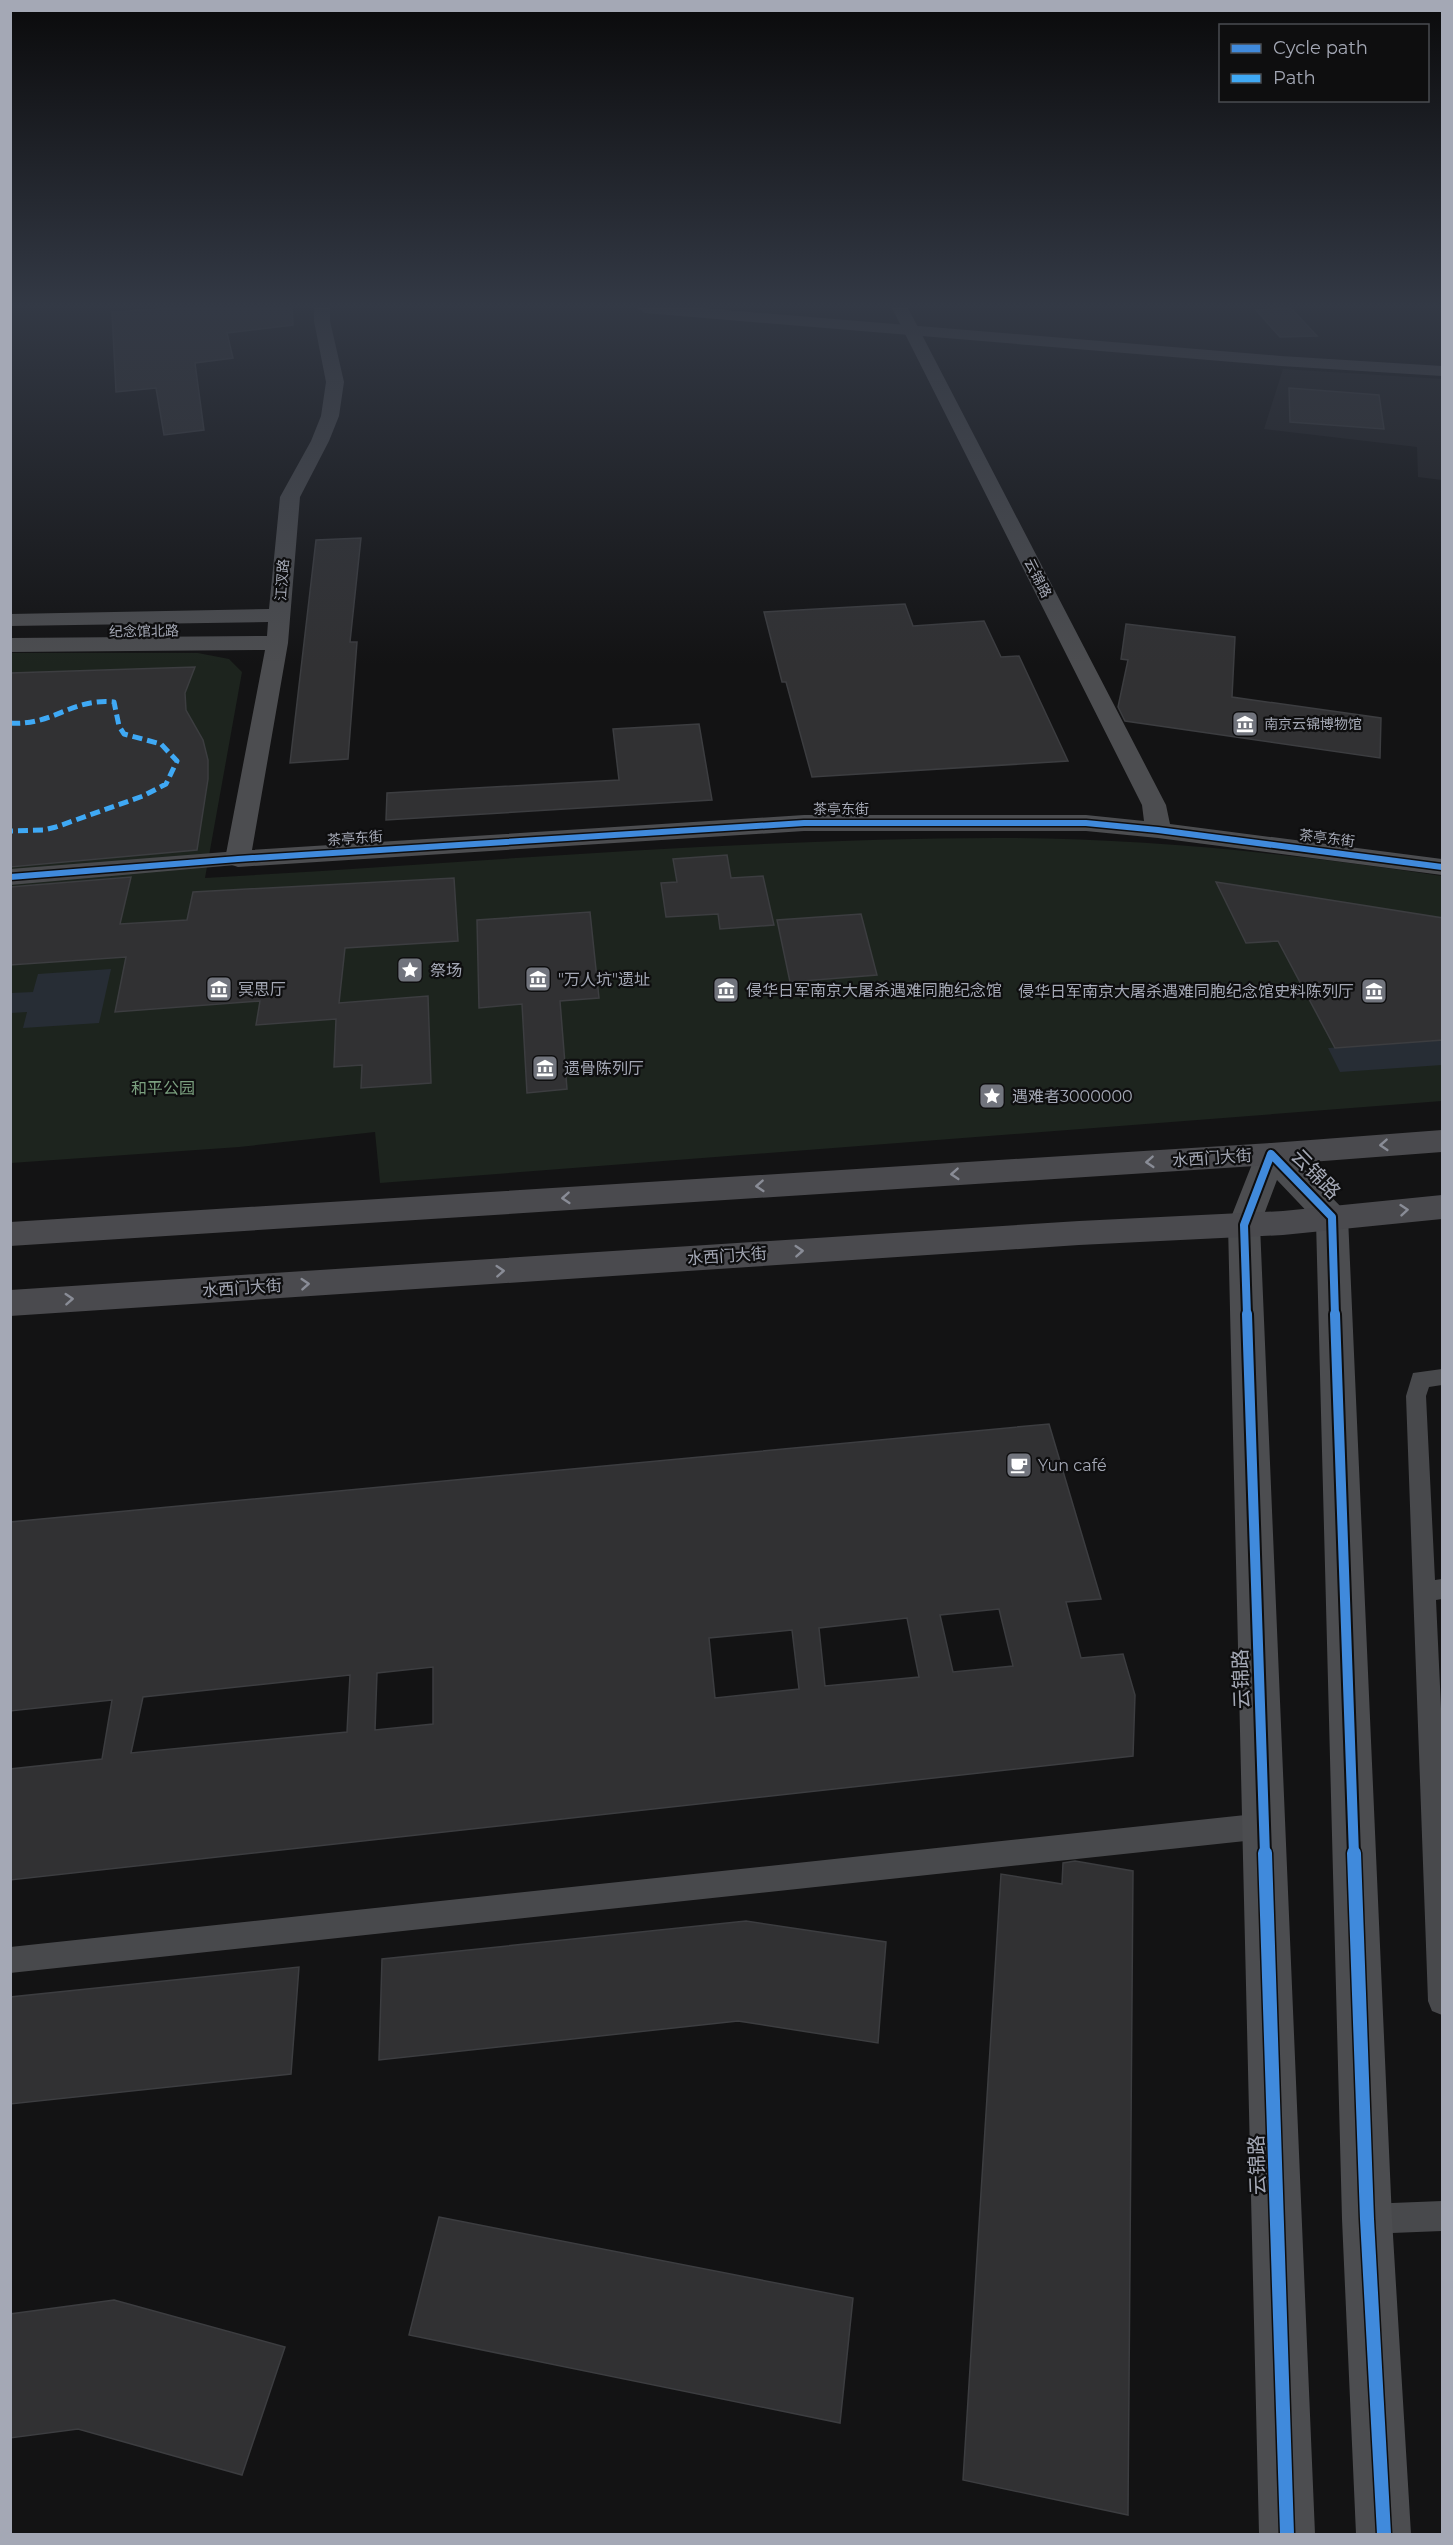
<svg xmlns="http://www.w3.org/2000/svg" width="1453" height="2545" viewBox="0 0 1453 2545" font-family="Montserrat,'Noto Sans SC',sans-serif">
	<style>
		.built { fill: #202022 }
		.green { fill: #1d241e }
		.water { fill: #272d35 }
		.building { fill: #313133; stroke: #3c3d40; stroke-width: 1.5; fill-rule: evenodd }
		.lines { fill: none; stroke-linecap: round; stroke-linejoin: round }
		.lane { fill: #48494c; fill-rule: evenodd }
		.street { fill: #48494c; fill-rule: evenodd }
		.secondary { fill: #4c4d50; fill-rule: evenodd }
		.primary { fill: #4a4a4e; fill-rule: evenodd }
		.quiet { stroke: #3fa9f5; stroke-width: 5; stroke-dasharray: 10 5; stroke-linecap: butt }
		.cycleway-far3-casing { stroke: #0e0e0f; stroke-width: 9 }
		.cycleway-far2-casing { stroke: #0e0e0f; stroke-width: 12 }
		.cycleway-far1-casing { stroke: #0e0e0f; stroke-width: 14 }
		.cycleway-casing { stroke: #0e0e0f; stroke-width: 17 }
		.cycleway-far3 { stroke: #408adc; stroke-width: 6 }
		.cycleway-far2 { stroke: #408adc; stroke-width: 8 }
		.cycleway-far1 { stroke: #408adc; stroke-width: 10 }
		.cycleway { stroke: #408adc; stroke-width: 14 }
		.oneway { stroke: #898c96 }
		.labels { text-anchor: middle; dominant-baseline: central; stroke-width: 4.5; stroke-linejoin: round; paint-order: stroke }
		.far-street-label { font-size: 14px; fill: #a4a8b5; stroke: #0e0e0f }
		.far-poi-label { font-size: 14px; fill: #a4a8b5; stroke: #0e0e0f; text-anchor: start }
		.poi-label { font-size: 16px; fill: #a4a8b5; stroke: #0e0e0f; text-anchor: start }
		.park-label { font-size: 16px; fill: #7ba07f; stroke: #0e0e0f }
		.street-label { font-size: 16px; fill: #a4a8b5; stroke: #0e0e0f }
		.near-street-label { font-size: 20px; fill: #a4a8b5; stroke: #0e0e0f }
	</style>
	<rect width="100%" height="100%" fill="#131314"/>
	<!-- built -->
	<path class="built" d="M1283 369 1442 379V480L1418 477 1417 447 1264 429Z"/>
	<!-- green -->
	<path class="green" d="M11 653H198L229 659 242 672 205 878C468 863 732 839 996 838 1145 838 1295 854 1442 876V1101L380 1183 375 1132 239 1147 11 1163Z"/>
	<!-- water -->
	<g class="water">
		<path d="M111 969 99 1023 23 1028 27 1012 11 1013V993L33 992 38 974Z"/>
		<path d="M1442 1040V1065L1340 1072 1328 1048Z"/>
	</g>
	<!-- building -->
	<g class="building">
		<path d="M175 308H292L293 325 227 333 233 358 195 363 204 430 164 435 156 388 116 392 112 312Z"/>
		<path d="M1291 308 1317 336 1280 337 1256 310Z"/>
		<path d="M1289 388 1379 395 1384 429 1290 422Z"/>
		<path d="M361 538 350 642H357L348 759 290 763 316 540Z"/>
		<path d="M905 604 913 626 984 621 1001 657 1019 656 1068 761 812 777 786 682H782L764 612Z"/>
		<path d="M1126 624 1235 637 1232 697 1381 718 1380 758 1125 721 1118 707 1128 660 1121 659Z"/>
		<path d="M195 667 185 693 186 710 203 740 208 760V779L197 850 10 867V673Z"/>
		<path d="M699 724 712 800 386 820 387 793 619 780 613 729Z"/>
		<path d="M727 855 731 878 763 876 774 925 720 929 718 914 666 917 661 883 677 882 673 859Z"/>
		<path d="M131 877 120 924 187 920 193 892 454 878 458 941 345 948 339 1003 428 996 431 1083 361 1088 362 1065 334 1067 336 1019 256 1025 260 1001 115 1012 126 957 10 965V887Z"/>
		<path d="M1216 882 1443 918V1040L1335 1048 1278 941 1246 943Z"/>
		<path d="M590 912 599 998 560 1001 567 1089 527 1093 522 1004 479 1008 477 920Z"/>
		<path d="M861 914 877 975 790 982 777 920Z"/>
		<path d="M1049 1424 1101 1599 1066 1602 1081 1658 1123 1654 1135 1695 1133 1756 10 1880V1769L102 1759 112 1700 10 1711V1522ZM999 1609 1013 1666 953 1672 940 1615ZM907 1618 919 1677 825 1686 819 1628ZM792 1630 799 1689 715 1698 709 1638ZM433 1667V1724L375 1730 377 1673ZM350 1675 347 1732 131 1753 143 1697Z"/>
		<path d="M1075 1861 1133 1871 1128 2515 963 2480 1001 1874 1062 1884 1063 1863Z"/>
		<path d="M746 1921 886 1942 878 2043 738 2021 379 2060 382 1959Z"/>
		<path d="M299 1967 291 2074 10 2104V1997Z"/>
		<path d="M439 2217 853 2298 840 2423 409 2335Z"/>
		<path d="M114 2300 285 2347 242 2475 78 2429 10 2438V2314Z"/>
	</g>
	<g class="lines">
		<!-- lane -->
		<g class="lane">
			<path d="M1442 1369V1385L1429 1387 1426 1396 1435 1580 1442 1579V1599L1436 1600 1442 1730V2015L1432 2011 1428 2001 1406 1396 1413 1373Z"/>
			<path d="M1264 1813 1273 1817 1277 1826 1273 1835 1264 1839 10 1973V1947Z"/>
			<path d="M1442 2201V2231L1367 2234 1357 2229 1352 2219 1357 2209 1367 2204Z"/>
		</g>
		<!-- street -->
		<path class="street" d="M238 851 247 854 251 859 247 864 10 885V869Z"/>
		<!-- secondary -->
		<g class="secondary">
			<path d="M314 308H330V321L344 382 339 416 329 441 300 497 288 643 252 850 804 815H1086L1144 821 1142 805 892 308H908L1166 805 1170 824 1442 859V875L1158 838 1086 831H804L238 867 229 864 225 859 265 650 10 652V638L267 636 268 622 10 626V614L269 609 280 497 311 441 321 416 326 382 314 321Z"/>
			<path d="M1271 1143 1282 1146 1343 1209 1348 1217 1392 2219 1411 2534H1356L1342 2219 1316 1221 1277 1180 1260 1225 1315 2534H1259L1228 1225 1256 1154 1260 1146Z"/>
		</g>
		<!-- primary -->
		<g class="primary">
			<path d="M637 308H702L1281 356 1442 366V376L1281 366 645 313Z"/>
			<path d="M1442 1130V1152L1271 1165 10 1246V1222L1271 1143Z"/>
			<path d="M1442 1195V1219L1283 1235 1079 1245 10 1316V1290L1079 1221 1283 1211Z"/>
		</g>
		<!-- quiet -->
		<path class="quiet" d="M10 723C53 726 71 698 114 702L119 726 124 734 161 744 177 761 166 784 143 796 56 827 44 830 10 831"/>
		<defs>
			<path id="cycleway-far3" d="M10 877 238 859 804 823H1086L1158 830 1442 867"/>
			<path id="cycleway-far2" d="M1247 1315 1244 1225 1271 1154 1332 1217 1335 1315"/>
			<g id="cycleway-far1">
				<path d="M1247 1314 1265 1855"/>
				<path d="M1335 1314 1354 1855"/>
			</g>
			<g id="cycleway">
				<path d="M1265 1853 1287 2534"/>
				<path d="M1354 1853 1367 2219 1384 2534"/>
			</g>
		</defs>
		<!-- cycleway-far3 casing -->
		<use href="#cycleway-far3" class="cycleway-far3-casing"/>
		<!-- cycleway-far2 casing -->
		<use href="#cycleway-far2" class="cycleway-far2-casing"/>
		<!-- cycleway-far1 casing -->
		<use href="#cycleway-far1" class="cycleway-far1-casing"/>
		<!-- cycleway casing -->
		<use href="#cycleway" class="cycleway-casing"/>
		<!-- cycleway-far3 -->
		<use href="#cycleway-far3" class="cycleway-far3"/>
		<!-- cycleway-far2 -->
		<use href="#cycleway-far2" class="cycleway-far2"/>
		<!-- cycleway-far1 -->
		<use href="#cycleway-far1" class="cycleway-far1"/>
		<!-- cycleway -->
		<use href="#cycleway" class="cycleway"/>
	</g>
	<!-- one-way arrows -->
	<defs><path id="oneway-chevron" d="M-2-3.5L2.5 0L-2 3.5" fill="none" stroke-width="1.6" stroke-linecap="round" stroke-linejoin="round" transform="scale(1.5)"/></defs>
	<g class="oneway">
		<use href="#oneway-chevron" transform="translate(1384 1145) rotate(176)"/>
		<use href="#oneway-chevron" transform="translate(1150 1162) rotate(176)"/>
		<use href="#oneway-chevron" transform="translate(955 1174) rotate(176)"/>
		<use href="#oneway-chevron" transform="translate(760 1186) rotate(176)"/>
		<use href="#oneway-chevron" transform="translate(566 1198) rotate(176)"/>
		<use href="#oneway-chevron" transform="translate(1404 1210) rotate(-5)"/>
		<use href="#oneway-chevron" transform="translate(799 1251) rotate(-4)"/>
		<use href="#oneway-chevron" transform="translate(500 1271) rotate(-4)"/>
		<use href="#oneway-chevron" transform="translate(305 1284) rotate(-4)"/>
		<use href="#oneway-chevron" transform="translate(69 1299) rotate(-4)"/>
	</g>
	<!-- sky -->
	<linearGradient id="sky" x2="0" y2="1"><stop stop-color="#0a0a0b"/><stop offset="0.46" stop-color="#333945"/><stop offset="1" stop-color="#333945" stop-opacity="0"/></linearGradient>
	<rect width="1453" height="664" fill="url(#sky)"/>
	<!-- icons -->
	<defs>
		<symbol id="museum-square" viewBox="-11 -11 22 22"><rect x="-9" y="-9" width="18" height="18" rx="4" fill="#71747d" stroke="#0e0e0f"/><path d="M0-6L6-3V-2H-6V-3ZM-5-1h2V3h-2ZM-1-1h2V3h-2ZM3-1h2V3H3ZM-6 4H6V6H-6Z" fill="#fff"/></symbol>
		<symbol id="sight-square" viewBox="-11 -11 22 22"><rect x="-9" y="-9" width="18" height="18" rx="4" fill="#71747d" stroke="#0e0e0f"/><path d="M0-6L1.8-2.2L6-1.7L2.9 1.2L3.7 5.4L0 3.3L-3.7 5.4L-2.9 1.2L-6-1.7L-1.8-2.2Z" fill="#fff"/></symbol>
		<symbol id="cafe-square" viewBox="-11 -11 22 22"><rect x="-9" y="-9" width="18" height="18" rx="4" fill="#71747d" stroke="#0e0e0f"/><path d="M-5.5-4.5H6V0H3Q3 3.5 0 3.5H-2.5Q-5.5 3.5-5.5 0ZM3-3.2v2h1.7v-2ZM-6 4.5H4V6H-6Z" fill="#fff"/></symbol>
	</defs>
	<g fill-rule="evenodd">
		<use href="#museum-square" x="1230" y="709" width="30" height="30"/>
		<use href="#sight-square" x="395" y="955" width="30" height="30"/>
		<use href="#museum-square" x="523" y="964" width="30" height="30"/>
		<use href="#museum-square" x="204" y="974" width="30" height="30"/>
		<use href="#museum-square" x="711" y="975" width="30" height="30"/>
		<use href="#museum-square" x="1359" y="976" width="30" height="30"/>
		<use href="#museum-square" x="530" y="1053" width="30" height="30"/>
		<use href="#sight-square" x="977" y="1081" width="30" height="30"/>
		<use href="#cafe-square" x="1004" y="1450" width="30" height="30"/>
	</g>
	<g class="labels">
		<!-- far-street labels -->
		<g class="far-street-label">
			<text transform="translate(1038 578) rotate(63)">云锦路</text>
			<text transform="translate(282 580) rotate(-86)">江汊路</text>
			<text transform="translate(144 631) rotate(-1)">纪念馆北路</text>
			<text x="841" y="809">茶亭东街</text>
			<text transform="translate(355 838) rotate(-4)">茶亭东街</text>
			<text transform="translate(1327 838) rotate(7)">茶亭东街</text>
		</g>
		<!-- far-poi labels -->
		<g class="far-poi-label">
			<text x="1264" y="724">南京云锦博物馆</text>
		</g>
		<!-- poi labels -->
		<g class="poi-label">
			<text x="430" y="970">祭场</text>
			<text x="558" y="979">"万人坑"遗址</text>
			<text x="238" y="989">冥思厅</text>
			<text x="746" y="990">侵华日军南京大屠杀遇难同胞纪念馆</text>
			<text x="1354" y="991" text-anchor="end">侵华日军南京大屠杀遇难同胞纪念馆史料陈列厅</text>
			<text x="564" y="1068">遗骨陈列厅</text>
			<text x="1012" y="1096">遇难者3000000</text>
			<text x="1038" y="1465">Yun café</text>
		</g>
		<!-- park labels -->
		<g class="park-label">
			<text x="163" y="1088">和平公园</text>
		</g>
		<!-- street labels -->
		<g class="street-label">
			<text transform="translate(1212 1158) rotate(-4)">水西门大街</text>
			<text transform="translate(727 1256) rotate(-4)">水西门大街</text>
			<text transform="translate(242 1288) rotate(-4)">水西门大街</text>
		</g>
		<!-- near-street labels -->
		<g class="near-street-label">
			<text transform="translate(1316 1174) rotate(46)">云锦路</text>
			<text transform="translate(1241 1679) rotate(-92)">云锦路</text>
			<text transform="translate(1257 2165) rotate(-92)">云锦路</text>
		</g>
	</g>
	<!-- border -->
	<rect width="1453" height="2545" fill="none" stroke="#a4a8b5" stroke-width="24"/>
	<!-- legend -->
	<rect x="1219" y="24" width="210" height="78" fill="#0e0e0f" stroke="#4a4c51" stroke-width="1.5"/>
	<rect x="1231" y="44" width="30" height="9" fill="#408adc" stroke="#4a4c51" stroke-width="1.5"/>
	<text x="1273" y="54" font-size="18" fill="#a4a8b5">Cycle path</text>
	<rect x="1231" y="74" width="30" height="9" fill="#3fa9f5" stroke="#4a4c51" stroke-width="1.5"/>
	<text x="1273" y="84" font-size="18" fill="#a4a8b5">Path</text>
</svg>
